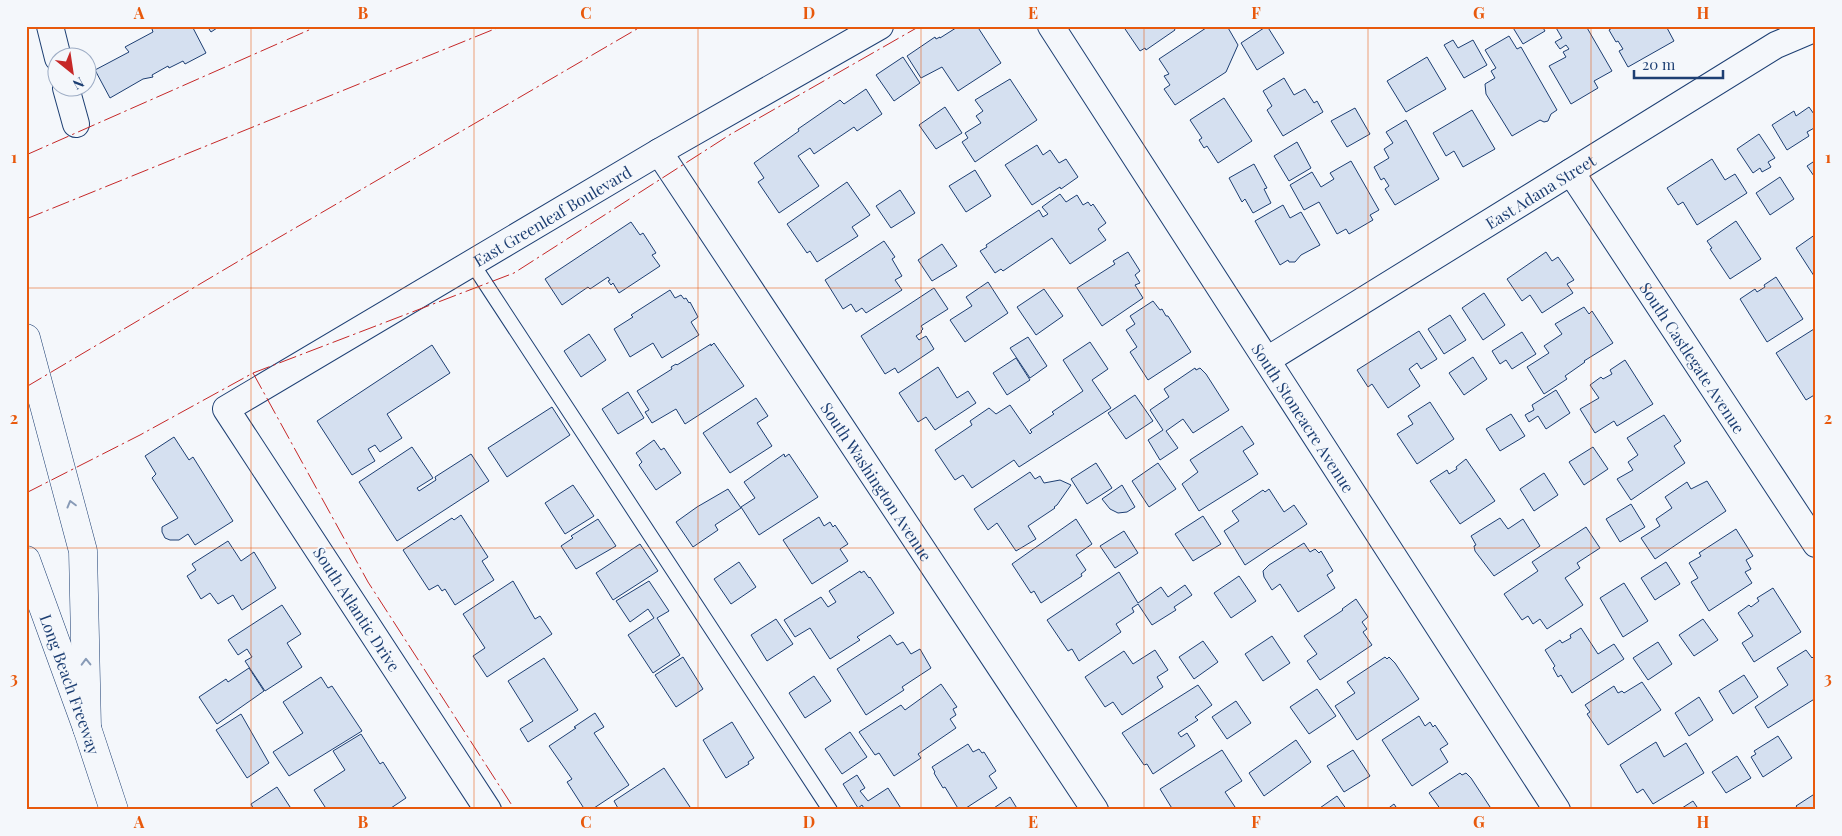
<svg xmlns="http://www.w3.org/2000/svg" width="1842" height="836" viewBox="0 0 1842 836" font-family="'Playfair Display',serif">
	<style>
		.building { fill: #d5e0f0; stroke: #1d3f73 }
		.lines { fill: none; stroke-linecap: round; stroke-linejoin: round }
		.service-casing { stroke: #1d3f73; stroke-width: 16 }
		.minor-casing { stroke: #1d3f73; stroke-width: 28 }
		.motorway-casing { stroke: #1d3f73; stroke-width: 29 }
		.service { stroke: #f4f7fb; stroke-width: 14 }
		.minor { stroke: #f4f7fb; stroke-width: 26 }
		.motorway { stroke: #f4f7fb; stroke-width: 28 }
		.power { stroke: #c62828; stroke-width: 1; stroke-dasharray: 18 4 2.5 4; stroke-linecap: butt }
		.oneway { stroke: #889bb7 }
		.grid { fill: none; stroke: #e8590c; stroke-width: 1; stroke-opacity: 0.55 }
		.labels { text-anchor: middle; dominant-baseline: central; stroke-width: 4; stroke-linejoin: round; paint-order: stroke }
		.street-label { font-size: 16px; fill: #1d3f73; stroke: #f4f7fb }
		.neatline { fill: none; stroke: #e8590c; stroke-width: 2 }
		.grid-label { font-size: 16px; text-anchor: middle; font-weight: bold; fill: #e8590c }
	</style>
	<rect width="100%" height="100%" fill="#f4f7fb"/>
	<!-- building -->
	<g class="building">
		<path d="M151 26H192L206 53 185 64 183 61 169 68 168 66 152 75 153 77 143 79 110 98 95 70 129 52 125 47 153 32Z"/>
		<path d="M207 26H220L211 32Z"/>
		<path d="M959 26H977L1001 63 958 91 942 67 921 78 907 56 935 37 936 39 940 37V38Z"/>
		<path d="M1123 26H1173L1175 30 1146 50 1145 48 1140 51Z"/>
		<path d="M1209 26H1227L1238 45 1226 72 1175 105 1164 89 1170 85 1164 76 1169 74 1159 59Z"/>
		<path d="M1267 26 1284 53 1257 70 1241 43Z"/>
		<path d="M1512 26H1542L1545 31 1523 44Z"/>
		<path d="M1555 26H1586L1612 71 1594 81 1598 88 1571 104 1549 66 1566 57 1563 52 1569 49 1566 45 1560 49 1555 42 1562 38Z"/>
		<path d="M1615 26H1666L1674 41 1628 67 1619 51 1623 49 1618 41 1616 42 1609 30Z"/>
		<path d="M1509 36 1517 49 1521 47 1557 110 1551 114 1548 121 1544 122 1540 120 1512 136 1486 94 1485 84 1495 78 1491 71 1496 68 1485 50Z"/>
		<path d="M1453 40 1458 48 1473 40 1487 65 1464 78 1444 45Z"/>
		<path d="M903 57 920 83 894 101 876 75Z"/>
		<path d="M1427 57 1446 89 1406 112 1387 81Z"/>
		<path d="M1284 78 1294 95 1305 89 1314 103 1317 101 1323 112 1283 136 1267 110 1272 106 1263 91Z"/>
		<path d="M1010 79 1037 120 975 162 962 142 968 138 965 133 981 123 976 116 983 111 975 100Z"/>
		<path d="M866 89 882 114 857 131 854 127 814 154 810 148 798 156 819 186 779 213 758 182 764 178 754 163 799 131 798 129 840 100 844 104Z"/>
		<path d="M1224 98 1252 141 1218 163 1207 146 1204 148 1199 140 1202 138 1190 120Z"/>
		<path d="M945 107 962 133 936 149 919 125Z"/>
		<path d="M1809 107 1816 117V127L1807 132 1809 136 1787 150 1772 125 1794 111 1796 116Z"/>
		<path d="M1355 108 1370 134 1347 147 1331 121Z"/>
		<path d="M1472 110 1495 149 1463 167 1454 151 1446 156 1433 133Z"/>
		<path d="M1406 120 1439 179 1395 205 1385 189 1389 186 1384 178 1381 180 1374 167 1389 158 1384 149 1393 143 1386 132Z"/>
		<path d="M1759 134 1775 158 1768 162 1771 167 1762 172 1760 168 1753 173 1737 149Z"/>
		<path d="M1297 142 1311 168 1289 181 1274 156Z"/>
		<path d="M1037 145 1043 155 1050 150 1059 163 1066 159 1078 177 1061 189 1060 187 1032 205 1005 165Z"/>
		<path d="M1712 159 1725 180 1735 174 1747 193 1697 225 1683 202 1678 205 1667 188Z"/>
		<path d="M1816 160V179L1807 166Z"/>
		<path d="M1351 161 1379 210 1370 215 1373 220 1349 234 1346 229 1337 234 1319 202 1304 210 1290 185 1312 172 1321 187 1334 179 1330 173Z"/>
		<path d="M1254 164 1267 188 1264 189 1271 203 1253 213 1245 199 1242 202 1229 178Z"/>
		<path d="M975 170 991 196 966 212 949 186Z"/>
		<path d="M1780 177 1794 199 1770 215 1756 193Z"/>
		<path d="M847 182 870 215 852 227 858 236 817 262 810 251 807 253 787 224Z"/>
		<path d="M900 190 915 213 891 228 876 206Z"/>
		<path d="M1060 194 1066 202 1077 195 1083 205 1088 202 1091 206 1093 204 1106 223 1098 229 1106 240 1070 264 1052 238 1003 271 1001 269 995 273 980 251 987 247 986 245 1039 210 1043 217 1048 214 1042 207Z"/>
		<path d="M1283 205 1290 218 1301 212 1320 245 1301 255 1295 262H1289L1288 260 1280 265 1255 221Z"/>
		<path d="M1736 221 1761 259 1730 279 1710 249 1712 248 1707 241Z"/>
		<path d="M631 222 640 235 643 233 656 253 652 255 660 266 619 293 613 283 611 285 608 281 610 280 608 277 590 289 588 287 562 305 545 279Z"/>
		<path d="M1816 234V279L1796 248Z"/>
		<path d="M884 241 895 257 892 259 902 276 895 280 902 290 866 313 862 308 856 312 851 304 843 309 825 280Z"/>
		<path d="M942 244 957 266 932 281 918 260Z"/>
		<path d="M1128 252 1140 271 1135 275 1140 283 1135 285 1143 298 1102 326 1077 288 1115 264 1113 261Z"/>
		<path d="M1546 252 1552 261 1558 257 1574 280 1567 284 1573 293 1542 313 1530 295 1522 301 1507 279Z"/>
		<path d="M1776 277 1803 319 1767 342 1740 299 1755 289 1757 292 1765 287 1764 285Z"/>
		<path d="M988 282 1008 313 965 342 950 320 972 306 966 297Z"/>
		<path d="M934 288 948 309 921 326 923 329 921 331 922 332 916 336 919 340 926 336 934 349 898 373 895 368 885 374 861 336Z"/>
		<path d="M1044 289 1063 316 1036 335 1017 307Z"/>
		<path d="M670 290 675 298 681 295 684 299 686 298 689 303 690 302 698 317 691 322 699 335 662 358 653 343 630 357 614 329 633 317 631 315Z"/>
		<path d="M1484 293 1505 325 1483 340 1462 308Z"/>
		<path d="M1153 301 1160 310 1162 309 1166 316H1168L1191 352 1148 380 1130 352 1137 347 1126 330 1135 324 1130 316Z"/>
		<path d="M1584 307 1589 314 1592 311 1613 343 1584 361 1585 362 1565 376 1567 379 1544 394 1527 367 1549 353 1544 346 1562 334 1555 324Z"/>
		<path d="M1450 315 1466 340 1444 354 1428 329Z"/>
		<path d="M1814 329 1816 332V394L1806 400 1776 353Z"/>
		<path d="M1419 331 1437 359 1421 369 1417 363 1409 369 1420 386 1388 408 1372 384 1368 387 1357 370Z"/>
		<path d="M1522 332 1536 354 1512 369 1506 360 1500 364 1492 351Z"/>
		<path d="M589 334 606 360 581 377 564 351Z"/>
		<path d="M1028 337 1047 366 1030 378 1010 348Z"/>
		<path d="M1090 342 1108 369 1092 380 1111 408 1019 467 1014 460 972 488 963 475 955 480 935 450 972 425 970 421 989 408 996 414 1010 405 1030 434 1032 432 1030 430 1054 414 1052 412 1083 391 1063 360Z"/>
		<path d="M714 343 744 386 685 424 676 409 652 423 645 412 649 410 637 391 672 369 671 367 676 364 677 365 711 344V346Z"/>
		<path d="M432 345 450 373 387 414 402 438 380 452 375 445 368 449 375 461 352 475 317 421Z"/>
		<path d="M1473 357 1487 379 1464 395 1449 373Z"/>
		<path d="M1016 358 1030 380 1007 395 993 373Z"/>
		<path d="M1625 360 1653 404 1617 426 1614 421 1595 433 1580 409 1599 398 1590 385 1601 377 1603 379 1612 374 1610 370Z"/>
		<path d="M938 367 957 398 968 391 976 403 935 430 926 417 918 422 899 393Z"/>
		<path d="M1195 368 1196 370 1200 368 1206 374 1229 410 1193 433 1183 419 1166 431 1178 448 1160 460 1148 440 1163 430 1150 410 1169 397 1164 389Z"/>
		<path d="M1556 390 1570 413 1546 429 1538 416 1529 422 1525 415 1534 410 1532 405Z"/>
		<path d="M628 392 644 418 618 434 602 409Z"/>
		<path d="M1135 395 1153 421 1126 439 1108 413Z"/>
		<path d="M756 398 768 416 757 423 772 446 730 473 703 433Z"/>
		<path d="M1430 402 1454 439 1417 464 1397 434 1413 424 1408 416Z"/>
		<path d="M552 407 570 435 507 477 488 448Z"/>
		<path d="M1511 414 1525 436 1500 451 1486 429Z"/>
		<path d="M1664 415 1681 441 1674 446 1685 463 1631 500 1617 479 1633 470 1628 462 1638 455 1627 438Z"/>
		<path d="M1242 426 1254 444 1243 451 1258 474 1199 511 1182 484 1198 472 1190 460Z"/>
		<path d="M174 437 189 460 193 457 233 521 195 545 188 534 179 540H170L165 538 162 532V527L178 518 152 478 156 474 145 456Z"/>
		<path d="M654 440 661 450 664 448 681 473 656 490 639 465 642 462 636 453Z"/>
		<path d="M412 447 433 478 417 488 419 491 436 480 435 477 471 454 489 481 397 541 359 482Z"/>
		<path d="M1593 447 1608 469 1584 485 1569 462Z"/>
		<path d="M784 454 785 457 789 454 818 497 759 535 741 507 755 498 744 482Z"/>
		<path d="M1466 459 1495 501 1460 524 1430 481 1447 470 1449 474 1457 469 1456 467Z"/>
		<path d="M1096 463 1112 488 1087 504 1071 479Z"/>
		<path d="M1158 463 1176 489 1149 507 1132 481Z"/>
		<path d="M1030 472 1035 479 1040 476 1044 483 1060 480 1071 485 1057 505 1054 507 1055 508 1028 526 1036 539 1016 551 997 523 988 530 974 509Z"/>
		<path d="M1544 473 1558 495 1534 511 1520 489Z"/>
		<path d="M1707 481 1726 511 1655 559 1641 538 1660 526 1656 519 1672 508 1665 497 1687 482 1691 489Z"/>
		<path d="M573 485 594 516 565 534 545 503Z"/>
		<path d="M1122 485 1135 507 1127 512 1118 513 1110 509 1102 499Z"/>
		<path d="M728 489 741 508 715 525 718 530 693 547 676 522 697 507Z"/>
		<path d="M1269 489 1284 512 1294 505 1307 524 1245 565 1224 531 1239 521 1232 511 1263 490 1265 492Z"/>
		<path d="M1631 504 1645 527 1620 542 1606 519Z"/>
		<path d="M461 515 488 557 482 561 494 580 455 605 445 589 442 591 438 585 429 590 403 550 452 518 454 520Z"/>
		<path d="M1203 516 1221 544 1193 561 1175 534Z"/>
		<path d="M819 517 824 526 830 522 833 527 835 525 848 544 840 549 848 561 812 584 783 540Z"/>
		<path d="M1500 518 1508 529 1523 519 1540 546 1494 576 1475 551 1474 546 1476 545 1471 536Z"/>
		<path d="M598 519 616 546 576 569 561 546 573 538 571 536Z"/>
		<path d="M1076 519 1092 544 1076 555 1086 570 1081 574 1082 576 1041 603 1034 591 1031 593 1012 564Z"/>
		<path d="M1586 527 1600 548 1577 563 1580 568 1565 578 1583 605 1547 629 1540 619 1533 624 1528 616 1522 620 1504 594 1538 571 1532 562Z"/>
		<path d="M1736 529 1753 556 1746 560 1751 569 1745 572 1752 583 1709 611 1691 582 1698 578 1689 563 1701 556 1699 553Z"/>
		<path d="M1124 531 1138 553 1115 568 1100 546Z"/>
		<path d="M228 541 241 561 254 552 276 588 242 610 233 595 218 604 210 593 201 599 187 576 196 570 192 564Z"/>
		<path d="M1304 543 1310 552 1315 549 1319 553 1321 551 1333 571 1327 575 1335 588 1298 612 1280 584 1272 590 1264 577 1263 571 1269 565Z"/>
		<path d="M640 544 658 571 613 600 596 573Z"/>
		<path d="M739 562 756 587 731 604 714 579Z"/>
		<path d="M1666 562 1680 584 1655 600 1641 578Z"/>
		<path d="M860 571 861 573 864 571 869 578 870 577 894 613 857 637 860 640 830 659 810 628 795 637 784 620 821 597 828 607 836 602 829 591Z"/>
		<path d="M1119 572 1138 603 1161 587 1168 597 1185 585 1192 595 1174 607 1176 610 1152 625 1138 604 1132 608 1134 612 1116 624 1121 632 1079 661 1072 649 1068 651 1047 620Z"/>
		<path d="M1239 576 1256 601 1231 618 1214 593Z"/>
		<path d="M513 581 535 619 540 616 552 634 487 677 473 656 485 648 463 614Z"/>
		<path d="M649 581 669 611 657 618 680 655 653 673 628 635 654 618 648 609 630 622 616 601Z"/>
		<path d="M1624 583 1648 621 1623 637 1600 598Z"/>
		<path d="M1773 588 1801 632 1754 662 1742 643 1753 636 1738 613 1749 605 1751 607 1759 601 1757 598Z"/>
		<path d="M1356 599 1368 617 1362 622 1367 629 1363 632 1372 645 1320 680 1307 661 1317 654 1304 636 1343 610 1342 609Z"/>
		<path d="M282 605 301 634 287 643 302 667 265 691 245 661 252 657 247 649 238 655 228 640Z"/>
		<path d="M776 619 793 644 767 661 751 635Z"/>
		<path d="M1703 619 1718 640 1694 656 1679 635Z"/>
		<path d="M1581 628 1598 654 1614 644 1624 659 1572 693 1561 675 1558 677 1553 668 1555 666 1545 650 1560 640 1562 643 1571 638 1570 635Z"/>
		<path d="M890 635 897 645 903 642 911 654 920 649 931 668 902 687 904 690 866 715 837 669Z"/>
		<path d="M1272 636 1290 663 1263 681 1245 654Z"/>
		<path d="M1203 641 1218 662 1194 679 1179 657Z"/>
		<path d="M1658 642 1672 664 1648 680 1633 658Z"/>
		<path d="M1155 650 1168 670 1157 677 1163 687 1122 715 1113 702 1105 707 1085 677 1124 651 1133 664Z"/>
		<path d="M1806 650 1812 658 1814 656 1816 659V698L1768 728 1755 707 1788 685 1777 668Z"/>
		<path d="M683 657 703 689 676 707 655 675Z"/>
		<path d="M1385 657 1387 659 1389 657 1395 663 1419 699 1357 740 1335 706 1355 693 1347 682Z"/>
		<path d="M544 658 578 710 528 742 520 729 533 721 508 681Z"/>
		<path d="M249 668 264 691 217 724 199 697 226 679 228 682Z"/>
		<path d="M1744 675 1758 697 1733 714 1719 691Z"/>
		<path d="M814 676 831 701 805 718 789 693Z"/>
		<path d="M321 677 328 688 332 686 362 731 289 776 273 752 303 733 283 702Z"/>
		<path d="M1642 682 1661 710 1608 745 1587 714 1590 712 1585 705 1614 686 1618 693 1622 691 1624 693Z"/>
		<path d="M941 684 957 707 953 709 956 715 950 719 956 728 918 754 921 758 894 776 879 753 875 755 859 732 901 705 905 710Z"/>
		<path d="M1198 685 1212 705 1195 717 1198 720 1178 733 1181 737 1187 733 1195 746 1153 774 1147 764 1144 765 1122 733Z"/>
		<path d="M1317 689 1336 716 1309 734 1290 707Z"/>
		<path d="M1699 697 1713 720 1689 736 1675 713Z"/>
		<path d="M1236 701 1251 723 1227 739 1212 717Z"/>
		<path d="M595 713 604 727 594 733 629 785 591 810H585L567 782 572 779 549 746 576 728 574 727Z"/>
		<path d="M241 714 269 763 247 778 216 730Z"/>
		<path d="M1419 716 1425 726 1430 722 1433 727 1435 725 1448 744 1440 749 1448 762 1412 786 1382 740Z"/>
		<path d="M732 722 754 758 748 762 749 764 726 778 703 740Z"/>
		<path d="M850 732 867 757 842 774 825 749Z"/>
		<path d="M361 734 380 764 383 762 406 798 388 810H327L314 790 345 770 333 751Z"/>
		<path d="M1778 736 1792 758 1763 777 1751 757 1756 754 1754 751Z"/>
		<path d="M1296 740 1311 762 1264 796 1249 773Z"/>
		<path d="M1656 742 1664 757 1686 743 1704 773 1653 804 1643 789 1637 793 1620 765Z"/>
		<path d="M968 744 973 752 979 749 982 753 984 752 996 771 989 776 997 788 963 810H959L945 787 943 788 934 773 935 772 932 767Z"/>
		<path d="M1222 750 1242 781 1225 792 1237 810H1173L1160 789Z"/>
		<path d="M1353 750 1370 776 1344 792 1327 766Z"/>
		<path d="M1737 756 1751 778 1726 793 1712 772Z"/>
		<path d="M664 768 692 810H619L614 801Z"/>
		<path d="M1460 773 1462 775 1466 773 1471 778 1492 810H1441L1429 793Z"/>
		<path d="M857 775 865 788 860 791 868 801 888 788 902 810H865L862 805 858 808 843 784Z"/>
		<path d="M277 787 292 810H254L251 804Z"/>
		<path d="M1816 793V810H1799L1796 806Z"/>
		<path d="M1337 796 1347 810H1317Z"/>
		<path d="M1010 797 1018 810H991Z"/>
		<path d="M1693 801 1699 810H1679Z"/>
		<path d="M1394 804 1398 810H1386Z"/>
	</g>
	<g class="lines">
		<defs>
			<path id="service" d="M472 263 830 810"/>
			<g id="minor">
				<path d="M50 26 58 58"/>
				<path id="s1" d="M1051 26 1557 810"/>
				<path d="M66 88 76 124"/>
				<path id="s2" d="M659 152 1095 810"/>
				<path id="s3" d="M1571 172 1816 544"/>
				<path id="s4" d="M1267 360 1776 45 1816 28"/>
				<path id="s5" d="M488 810 226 409 659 152 880 26"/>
			</g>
			<g id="motorway">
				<path d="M26 338 83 551 87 728"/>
				<path id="s6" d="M26 560 87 728 114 810"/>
			</g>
		</defs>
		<!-- service casing -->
		<use href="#service" class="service-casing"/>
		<!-- minor casing -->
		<use href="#minor" class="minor-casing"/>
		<!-- motorway casing -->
		<use href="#motorway" class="motorway-casing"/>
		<!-- service -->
		<use href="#service" class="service"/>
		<!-- minor -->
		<use href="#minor" class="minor"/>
		<!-- motorway -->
		<use href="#motorway" class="motorway"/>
		<!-- power -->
		<g class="power">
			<path d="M26 155 318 26"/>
			<path d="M26 219 502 26"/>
			<path d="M253 373 368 582 515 810"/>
			<path d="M26 387 254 252 642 26"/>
			<path d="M26 493 140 435 253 373 514 273 731 134 920 26"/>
		</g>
	</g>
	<!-- one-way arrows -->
	<defs><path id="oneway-chevron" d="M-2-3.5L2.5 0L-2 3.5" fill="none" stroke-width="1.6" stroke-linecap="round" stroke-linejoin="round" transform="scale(1.25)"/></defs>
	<g class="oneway">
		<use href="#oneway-chevron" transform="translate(71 504) rotate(-105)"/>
		<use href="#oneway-chevron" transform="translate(86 662) rotate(-91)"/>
	</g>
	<!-- grid -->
	<path class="grid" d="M251 26V810M474 26V810M698 26V810M921 26V810M1144 26V810M1368 26V810M1591 26V810M26 288H1816M26 548H1816"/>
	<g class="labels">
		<!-- street labels -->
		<g class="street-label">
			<text stroke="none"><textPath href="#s4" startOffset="321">East Adana Street</textPath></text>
			<text stroke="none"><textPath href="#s5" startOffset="858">East Greenleaf Boulevard</textPath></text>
			<text stroke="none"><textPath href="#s3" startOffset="222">South Castlegate Avenue</textPath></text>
			<text stroke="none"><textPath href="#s1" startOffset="466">South Stoneacre Avenue</textPath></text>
			<text stroke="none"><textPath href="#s2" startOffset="395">South Washington Avenue</textPath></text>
			<text transform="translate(357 609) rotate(57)">South Atlantic Drive</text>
			<text stroke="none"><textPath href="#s6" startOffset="132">Long Beach Freeway</textPath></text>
		</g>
	</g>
	<!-- border -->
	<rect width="1842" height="836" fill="none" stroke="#f4f7fb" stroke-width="55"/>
	<!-- north arrow -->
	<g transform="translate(72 72) rotate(150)"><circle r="24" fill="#f4f7fb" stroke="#9eadc5"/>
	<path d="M0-4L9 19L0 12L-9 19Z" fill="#c62828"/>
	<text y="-8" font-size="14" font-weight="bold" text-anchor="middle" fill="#1d3f73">N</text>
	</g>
	<!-- scale -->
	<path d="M1634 70v8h89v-8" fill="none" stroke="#1d3f73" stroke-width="2.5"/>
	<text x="1642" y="70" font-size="15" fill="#1d3f73" stroke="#f4f7fb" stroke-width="4" paint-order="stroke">20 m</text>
	<rect x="28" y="28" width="1786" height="780" class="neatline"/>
	<g class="grid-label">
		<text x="139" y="19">A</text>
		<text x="363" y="19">B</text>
		<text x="586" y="19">C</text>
		<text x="809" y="19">D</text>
		<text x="1033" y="19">E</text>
		<text x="1256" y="19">F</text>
		<text x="1479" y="19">G</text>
		<text x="1703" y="19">H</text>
		<text x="14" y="163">1</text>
		<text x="1828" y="163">1</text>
		<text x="14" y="424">2</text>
		<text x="1828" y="424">2</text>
		<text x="14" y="684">3</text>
		<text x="1828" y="684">3</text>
		<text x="139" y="828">A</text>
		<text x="363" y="828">B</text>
		<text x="586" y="828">C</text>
		<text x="809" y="828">D</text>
		<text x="1033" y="828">E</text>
		<text x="1256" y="828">F</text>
		<text x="1479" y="828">G</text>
		<text x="1703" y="828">H</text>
	</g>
</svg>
